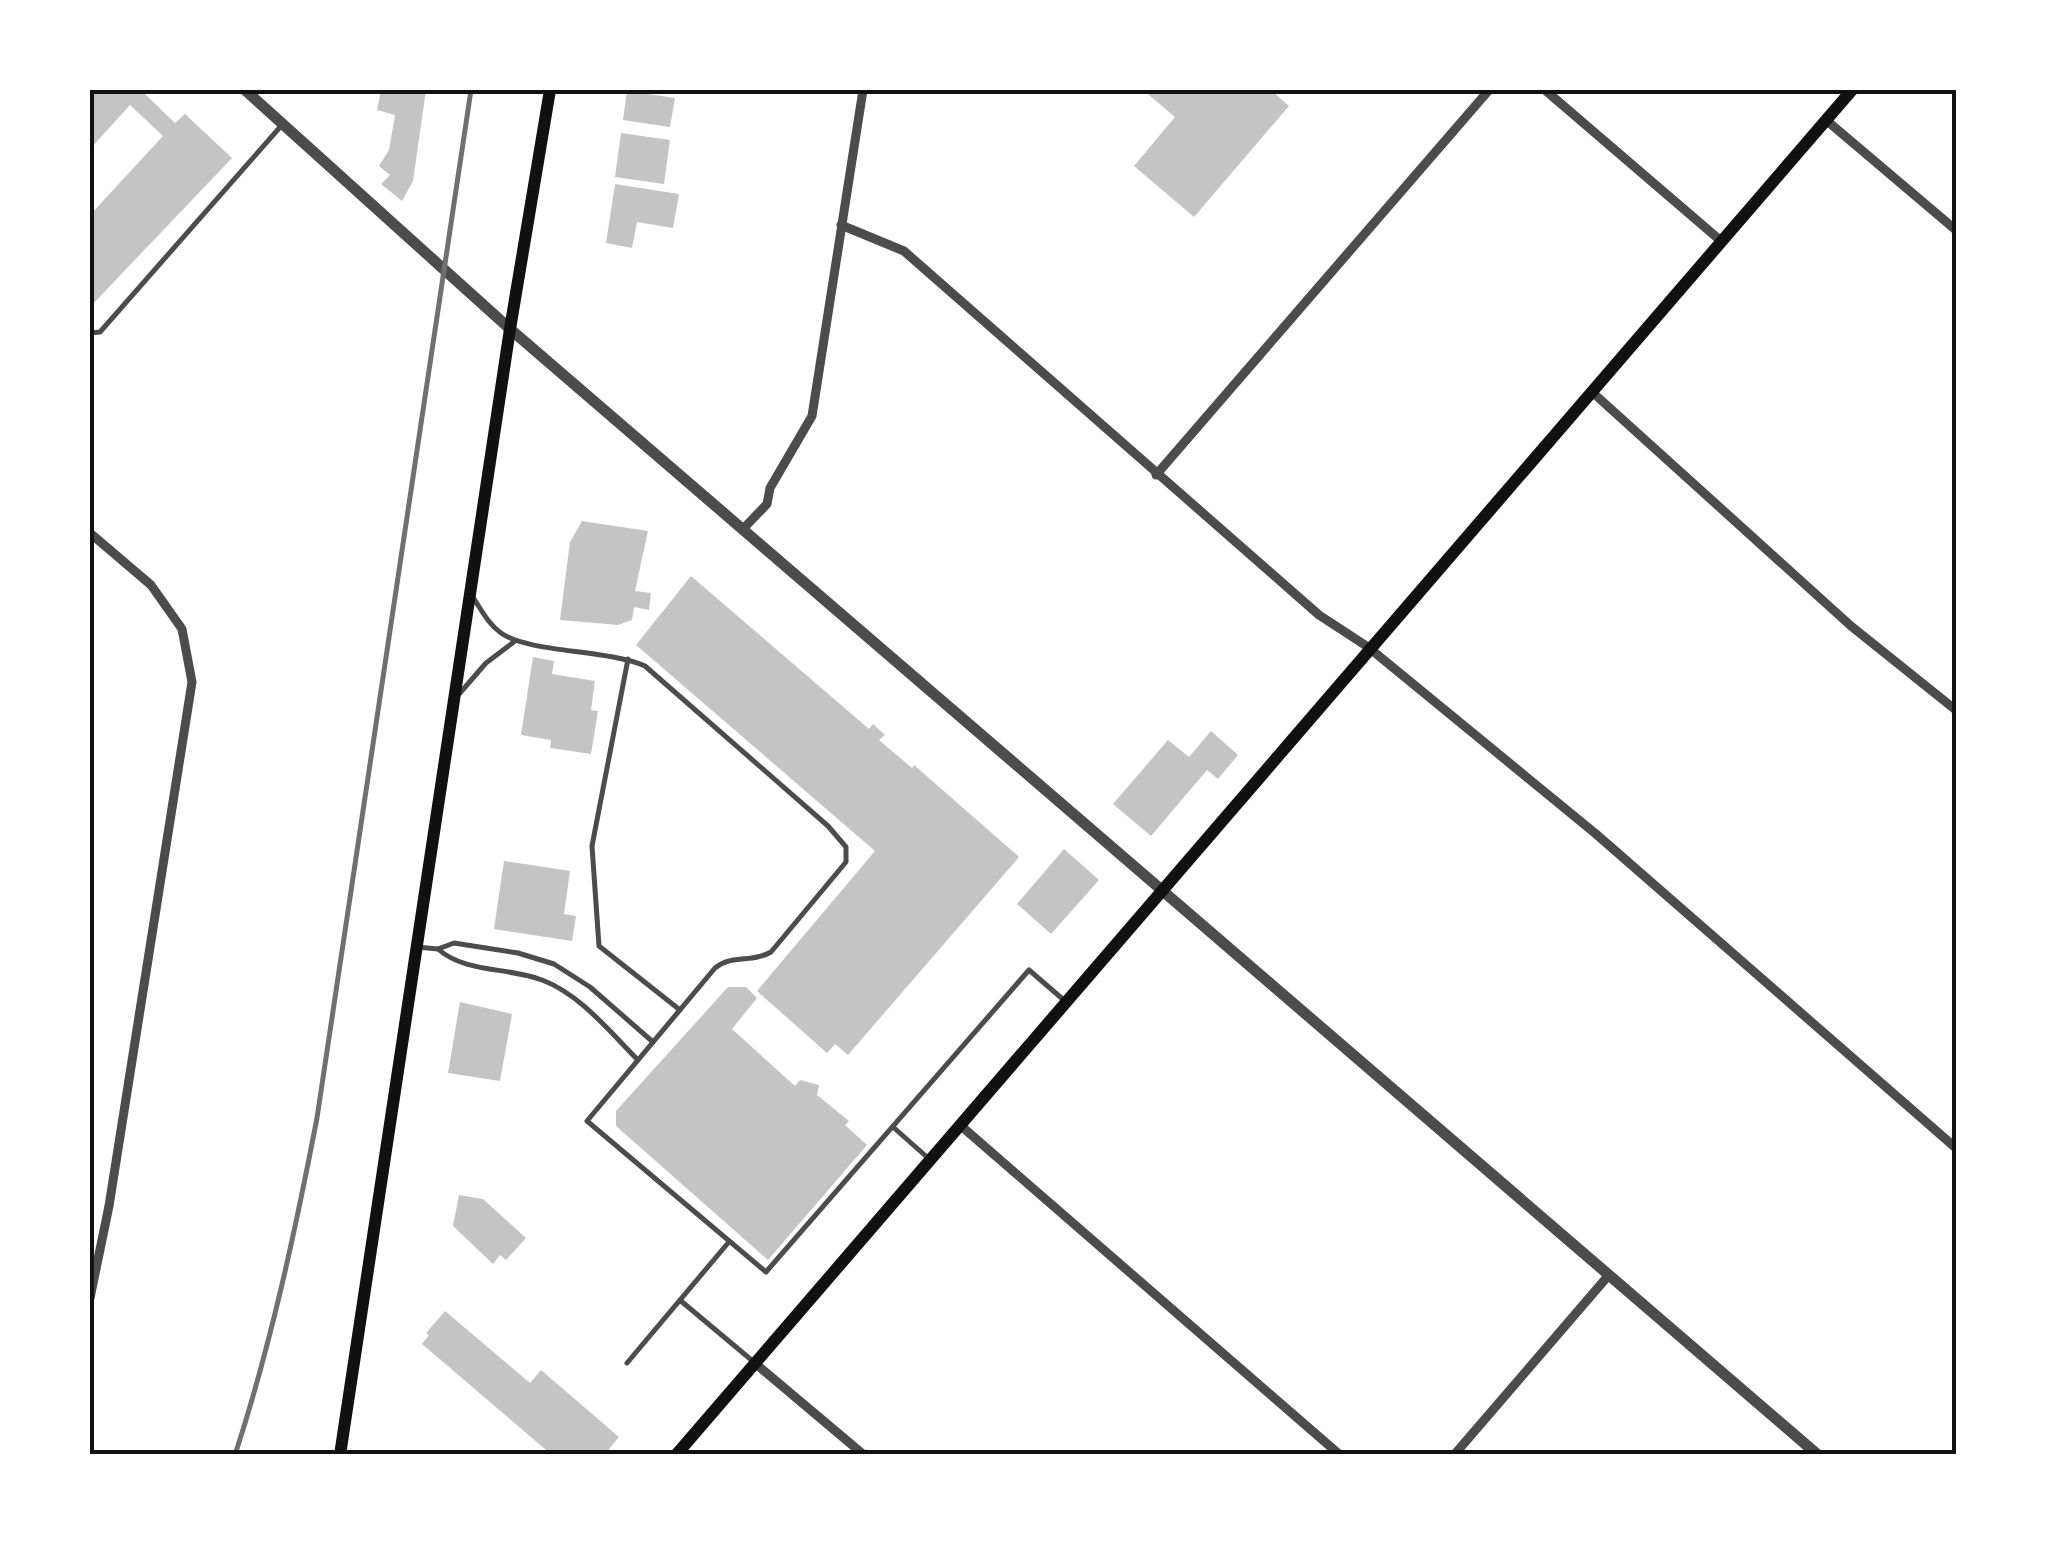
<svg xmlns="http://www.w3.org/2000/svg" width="2047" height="1545" viewBox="0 0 2047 1545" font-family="Inter,sans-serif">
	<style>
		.building { fill: #c4c4c4 }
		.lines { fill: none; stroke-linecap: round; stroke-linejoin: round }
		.service { stroke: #4c4c4c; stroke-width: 5 }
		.minor { stroke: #4c4c4c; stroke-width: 9 }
		.tertiary { stroke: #4c4c4c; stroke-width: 11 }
		.secondary { stroke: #111; stroke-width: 12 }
		.rail { stroke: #707070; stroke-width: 5 }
		.neatline { fill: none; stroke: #111; stroke-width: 4 }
	</style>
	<rect width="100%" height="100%" fill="#fff"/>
	<!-- building -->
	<g class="building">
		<path d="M90 90H149L145 94 175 123 185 114 232 158 90 307V215L163 136 130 105 90 149Z"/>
		<path d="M381 90H426L413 181 402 201 381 184 390 175 379 166 389 150 395 115 377 110Z"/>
		<path d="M1143 90H1271L1289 106 1194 217 1134 166 1175 117Z"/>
		<path d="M627 91 675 98 670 127 623 120Z"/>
		<path d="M621 133 670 140 664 184 615 177Z"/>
		<path d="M615 184 679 194 673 228 637 222 632 248 606 243Z"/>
		<path d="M582 521 648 531 635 591 651 593 649 610 634 607 632 620 618 625 560 620 570 542Z"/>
		<path d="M691 576 869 729 873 724 885 735 879 740 912 768 914 765 1019 857 848 1055 835 1044 827 1053 757 991 875 851 636 645Z"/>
		<path d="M533 657 554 661 552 674 595 681 591 710 598 711 591 754 550 748 551 740 521 735Z"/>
		<path d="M1211 731 1238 755 1218 779 1207 770 1151 836 1113 804 1168 740 1189 757Z"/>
		<path d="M1064 849 1099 880 1051 934 1017 904Z"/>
		<path d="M504 861 570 871 564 914 576 916 572 941 494 929Z"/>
		<path d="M728 987H746L757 998 732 1029 795 1086 800 1080 819 1085 817 1095 849 1121 845 1125 867 1145 768 1260 616 1126V1111Z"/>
		<path d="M460 1002 512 1014 500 1081 448 1073Z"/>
		<path d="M459 1195 483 1199 526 1238 506 1260 500 1255 493 1264 453 1226Z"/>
		<path d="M445 1311 530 1383 541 1370 619 1437 604 1455H552L422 1344 429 1335 426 1333Z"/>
	</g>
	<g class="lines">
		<!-- service -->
		<g class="service">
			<path d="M90 333 100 332 281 126"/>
			<path d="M472 596C481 609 488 624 501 633 529 653 606 649 645 666L828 826 846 847V862L771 952C752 963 732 954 715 968L587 1121 766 1272 1029 970 1065 1001"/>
			<path d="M628 659 592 846 599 946 680 1010"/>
			<path d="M460 693 486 663 515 641"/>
			<path d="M417 947 438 949 454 943 518 953 554 964 590 987 653 1042"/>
			<path d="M438 949C465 973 508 967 542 980 580 994 610 1032 638 1060"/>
			<path d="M893 1127 928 1158"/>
			<path d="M681 1301 755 1363"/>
			<path d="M627 1363 728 1243"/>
		</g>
		<!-- minor -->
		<g class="minor">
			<path d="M1545 90 1721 241"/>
			<path d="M1826 120 1957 231"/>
			<path d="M841 225 904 251 1319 615 1368 647 1596 834 1957 1149"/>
			<path d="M1591 391 1851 626 1957 711"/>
			<path d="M1156 475 1489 90"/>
			<path d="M743 529 767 504 770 488 812 416 863 90"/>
			<path d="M90 533 151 585 182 629 192 682 109 1206 90 1298"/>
			<path d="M960 1125 1340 1455"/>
			<path d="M756 1364 864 1455"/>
			<path d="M1454 1455 1608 1276"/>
		</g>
		<!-- tertiary -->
		<path class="tertiary" d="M245 90 510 329 1818 1455"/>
		<!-- secondary -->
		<g class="secondary">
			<path d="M340 1455 510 329 550 90"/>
			<path d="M676 1455 1852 90"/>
		</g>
		<!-- rail -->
		<path class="rail" d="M235 1455C271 1344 295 1232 317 1118L471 90"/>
	</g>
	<!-- border -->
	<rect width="2047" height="1545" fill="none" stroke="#ffffff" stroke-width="185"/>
	<rect x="92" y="92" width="1862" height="1360" class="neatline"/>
</svg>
